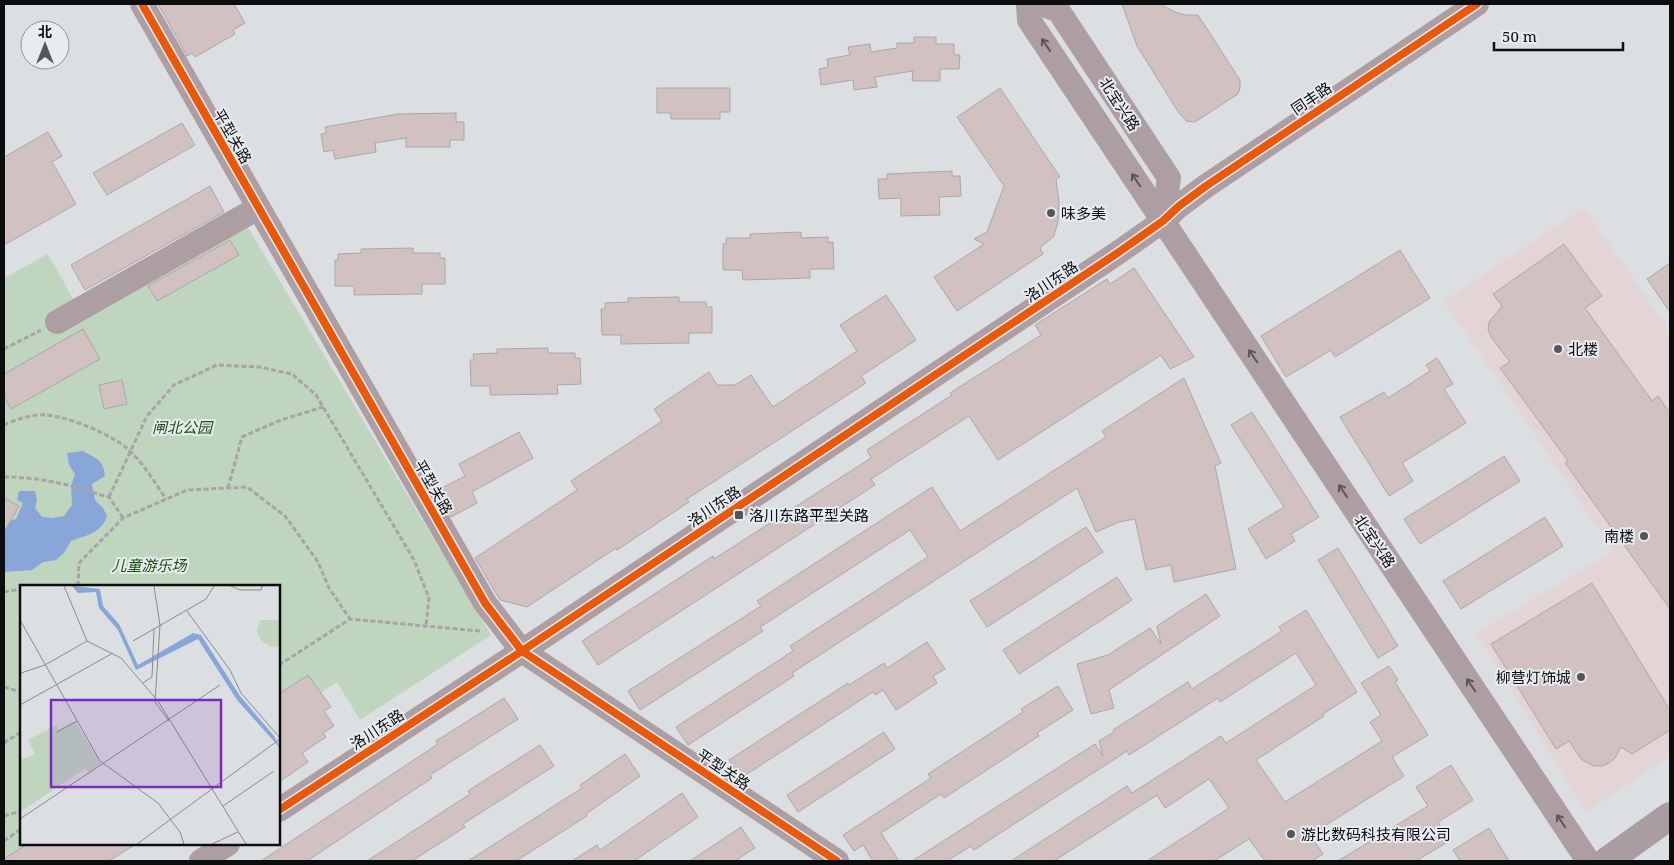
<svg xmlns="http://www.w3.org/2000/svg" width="1674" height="865" viewBox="0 0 1674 865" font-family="'Noto Serif','Noto Sans SC',serif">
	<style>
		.commercial { fill: #e3d5d6 }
		.green { fill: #bfd5be }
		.water { fill: #88a6d7 }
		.building { fill: #d1c1c0; stroke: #a8a8a9 }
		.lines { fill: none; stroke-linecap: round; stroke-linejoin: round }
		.path { stroke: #a9a2a6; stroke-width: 3; stroke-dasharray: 5 2.5; stroke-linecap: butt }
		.minor { stroke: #ac9ea2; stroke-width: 24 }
		.major { stroke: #a99ca2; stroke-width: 28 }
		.cycleway-casing { stroke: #e8ecf1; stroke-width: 11 }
		.cycleway { stroke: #e8590c; stroke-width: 8 }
		.oneway { stroke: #5c5658 }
		.poi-dot { fill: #555659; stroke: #e8ecf1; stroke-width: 2 }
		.labels { text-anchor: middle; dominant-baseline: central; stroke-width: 4; stroke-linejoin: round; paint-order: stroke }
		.street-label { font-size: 15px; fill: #0c0d0f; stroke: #e8ecf1 }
		.poi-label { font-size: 15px; fill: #0c0d0f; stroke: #e8ecf1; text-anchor: start }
		.park-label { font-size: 15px; font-style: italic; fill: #19510d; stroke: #e8ecf1 }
		.inset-road { fill: none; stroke: #898b8e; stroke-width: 1 }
		.view { fill: #7b2cbf; fill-opacity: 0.15; stroke: #7b2cbf; stroke-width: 2.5 }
		.inset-edge { fill: none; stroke: #0c0d0f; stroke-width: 2.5 }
	</style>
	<rect width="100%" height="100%" fill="#dcdfe2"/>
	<!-- commercial -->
	<path class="commercial" d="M1584 207 1670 333V756L1586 812 1476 633 1614 551 1444 301Z"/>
	<!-- green -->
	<path class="green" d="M240 214 491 635 360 720 337 682 279 721V586H21V844H97L71 861H4V278L48 254 76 304Z"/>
	<!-- water -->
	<path class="water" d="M83 451C97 459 103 459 105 476L92 484 95 500 103 508 107 516C101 534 86 535 71 541L64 553 56 560 43 562 32 570 4 572V522L16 519 23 503 17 500 19 491H35L37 501 35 508 42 517 52 518 64 516 72 505 71 486 75 474 69 465 67 453Z"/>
	<!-- building -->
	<g class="building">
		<path d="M158 4H234L245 23 233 30 235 34 195 57 192 53 187 56Z"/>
		<path d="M1122 4H1162L1167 8 1178 13 1185 15H1198L1240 80V88L1238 94 1195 122 1186 121 1179 113 1137 46Z"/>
		<path d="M914 37H936V44H954V55H960L959 69H940V81H912L913 71 875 77 877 87 854 90 853 80 821 85 819 69 828 67 827 59 850 55 848 47 870 44 871 52 897 48V43H914Z"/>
		<path d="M657 88H730V112H720V119H671V113H657Z"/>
		<path d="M1000 88 1060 177 1056 179 1059 202 1058 222 1054 236 1040 248 1043 254 957 311 934 277 984 244 974 239 987 232 1004 186 957 117Z"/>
		<path d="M456 113V122H464V140H450V147H406V138L375 143 376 152 335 159 333 150 324 152 321 134 326 133 325 127 398 114Z"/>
		<path d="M182 123 195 145 107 195 93 173Z"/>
		<path d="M48 132 62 156 52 162 76 204 4 245V157Z"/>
		<path d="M952 171V176H960L961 196 939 197 940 215 901 216V198L879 199 878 179H887V174Z"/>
		<path d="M210 186 224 212 85 290 71 265Z"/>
		<path d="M801 232V238L828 237V243L833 242 834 269H810V278L743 280 742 270H723V244H726V238H750V234Z"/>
		<path d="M230 240 239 255 157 301 148 286Z"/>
		<path d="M1564 244 1602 296 1585 308 1652 401 1658 396 1670 413V609L1565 463 1568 461 1500 368 1510 362 1491 337 1488 329 1489 322 1502 306 1493 294Z"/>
		<path d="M413 248V253H440V258H445V284H422V294L354 295V286H335V260H338V254L361 253V249Z"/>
		<path d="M1400 250 1430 298 1335 357 1331 350 1286 377 1261 336Z"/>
		<path d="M1670 263V312L1647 279Z"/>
		<path d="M1134 268 1194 357 1170 369 1161 355 998 460 969 416 871 479 875 485 598 665 582 641 713 556 714 559 871 458 867 450 952 395 950 393 1041 335 1035 325 1107 279 1110 284Z"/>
		<path d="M886 295 916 340 861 376 866 383 687 499 689 502 617 550 616 548 527 607 500 600 475 558 577 490 571 481 662 421 654 409 709 372 717 385H735L751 375 773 407 857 351 840 325Z"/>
		<path d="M679 297V302H706L707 307H712V333H689V343L621 344V335H602L601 309H605V303L628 302V298Z"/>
		<path d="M83 329 100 359 11 409 4 397V374Z"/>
		<path d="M548 348V353H575V358H580L581 384 557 385 558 394 490 395V386H471L470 360H474L473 354 497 353V349Z"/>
		<path d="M1437 358 1453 384 1444 389 1466 423 1402 463 1413 481 1389 496 1340 417 1384 392 1388 398 1430 371 1426 365Z"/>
		<path d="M1184 378 1221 463 1215 466 1236 569 1174 582 1171 565 1146 570 1135 519 1119 522 1096 532 1077 488 792 673 794 676 688 745 676 727 793 651 790 646 928 557 910 530 760 627 763 631 640 710 628 691 761 606 757 601 932 487 960 531 1106 437 1102 431Z"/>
		<path d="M122 380 127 404 104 409 99 385Z"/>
		<path d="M1252 412 1319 517 1291 534 1295 541 1266 559 1248 529 1284 507 1231 425Z"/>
		<path d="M519 432 533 458 472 492 477 503 451 517 436 491 465 476 459 464Z"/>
		<path d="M1504 456 1520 481 1420 544 1404 519Z"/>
		<path d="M4 498 19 506 4 532Z"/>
		<path d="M1545 517 1563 546 1461 609 1443 581Z"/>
		<path d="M1086 527 1103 552 987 627 970 601Z"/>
		<path d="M1338 548 1398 646 1378 658 1318 560Z"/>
		<path d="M1117 577 1132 600 1019 674 1003 650Z"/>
		<path d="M1592 583 1670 710V730L1632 754 1621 747 1615 758 1609 763 1602 766H1594L1581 759 1569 741 1556 749 1491 644Z"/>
		<path d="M1206 594 1220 616 1109 690 1114 708 1091 714 1077 664 1108 655 1150 628 1161 644 1157 626Z"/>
		<path d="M1306 610 1357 692 1323 714 1324 716 1256 760 1285 802 1382 741 1370 722 1381 715 1361 683 1389 666 1398 680 1395 682 1428 735 1392 757 1404 776 1310 835 1323 854 1312 861H1265L1249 839 1214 861H1147L1229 808 1209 779 1165 808 1157 795 1054 861H1011L1127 786 1132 793 1221 736 1226 743 1316 685 1296 653 1220 702 1218 698 1129 755 1127 751 974 850 971 846 947 861H912L1095 744 1103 756 1099 741 1114 732 1113 730 1188 682 1192 689 1282 631 1279 627Z"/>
		<path d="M927 642 945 669 933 676 937 683 896 710 883 690 875 695 873 692 741 778 729 760 848 683 849 685 884 663 887 668Z"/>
		<path d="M308 675 331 707 324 711 334 726 323 733 326 737 302 753 308 762 279 782V694Z"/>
		<path d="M1058 686 1073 710 1037 733 1039 736 944 798 941 794 881 833 899 861H873L863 845 854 851 843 835 931 778 928 774 1023 712 1021 709Z"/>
		<path d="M504 698 518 719 430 775 432 778 307 861H261L438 744 436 741Z"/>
		<path d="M884 732 895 749 798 812 787 795Z"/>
		<path d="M540 745 554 766 463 824 465 827 412 861H367L470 794 468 791Z"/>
		<path d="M625 754 640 776 586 814 587 816 516 861H468L582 788 580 785Z"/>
		<path d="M1451 765 1473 800 1438 822 1449 841 1416 861H1338L1428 806 1416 787Z"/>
		<path d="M682 793 698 817 634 861H572L597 845 600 850Z"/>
		<path d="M741 827 755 848 735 861H690Z"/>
		<path d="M1489 828 1509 861H1460L1453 850Z"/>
		<path d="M27 844H136L109 861H4V859Z"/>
	</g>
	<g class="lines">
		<!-- path -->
		<g class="path">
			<path d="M4 349 41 330"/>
			<path d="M4 425C14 420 33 414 45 415 66 416 102 431 120 443 140 457 153 480 166 499"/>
			<path d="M4 477C26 477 49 480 71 486 84 489 96 494 109 497L123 518"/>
			<path d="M228 488 242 437 281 420 323 407"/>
			<path d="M109 497 147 416 174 385 217 365 259 367 292 374 316 395 414 560 429 598 426 626"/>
			<path d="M78 586 79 563 123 518 187 490 247 487 285 516 318 562 329 588 350 619"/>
			<path d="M4 592 21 589"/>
			<path d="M279 665 350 619 480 631"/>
			<path d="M4 687 21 692"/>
			<path d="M4 743 21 732"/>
			<path d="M4 816 21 811"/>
			<path d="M4 841 21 829"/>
		</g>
		<!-- minor -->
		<g class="minor">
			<path d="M142 4 485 603 522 651 837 861"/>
			<path d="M1028 4 1029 20 1163 221"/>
			<path d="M1040 4 1058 10 1169 178 1163 221 1588 861"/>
			<path d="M57 322 258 208"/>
			<path d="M279 810 522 651 1116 254 1163 221 1179 206 1206 186 1477 4"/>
			<path d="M201 861 228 844"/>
		</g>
		<!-- major -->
		<path class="major" d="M1607 861 1670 816"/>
		<defs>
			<g id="cycleway">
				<path d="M142 4 485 603 522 651 837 861"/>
				<path d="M279 810 522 651 1116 254 1163 221 1179 206 1206 186 1477 4"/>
			</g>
		</defs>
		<!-- cycleway casing -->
		<use href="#cycleway" class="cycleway-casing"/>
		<!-- cycleway -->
		<use href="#cycleway" class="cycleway"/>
	</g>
	<!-- one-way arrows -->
	<defs><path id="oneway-shaft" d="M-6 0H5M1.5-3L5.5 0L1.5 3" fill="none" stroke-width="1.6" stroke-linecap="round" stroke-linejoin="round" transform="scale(1.25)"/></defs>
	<g class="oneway">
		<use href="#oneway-shaft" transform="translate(1046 45) rotate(-124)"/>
		<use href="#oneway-shaft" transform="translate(1136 180) rotate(-124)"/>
		<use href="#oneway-shaft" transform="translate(1253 356) rotate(-124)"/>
		<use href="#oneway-shaft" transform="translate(1343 491) rotate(-124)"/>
		<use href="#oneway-shaft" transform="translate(1471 685) rotate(-124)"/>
		<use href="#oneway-shaft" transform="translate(1561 821) rotate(-124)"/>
	</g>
	<!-- markers -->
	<g class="poi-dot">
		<circle cx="1051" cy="213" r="5"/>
		<circle cx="1558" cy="349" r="5"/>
		<rect x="734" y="510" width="10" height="10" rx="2.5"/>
		<circle cx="1644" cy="536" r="5"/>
		<circle cx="1581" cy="677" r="5"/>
		<circle cx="1291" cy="834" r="5"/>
	</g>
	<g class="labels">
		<!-- street labels -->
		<g class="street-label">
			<text transform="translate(1311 98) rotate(-34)">同丰路</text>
			<text transform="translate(1120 104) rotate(57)">北宝兴路</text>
			<text transform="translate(233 136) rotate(60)">平型关路</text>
			<text transform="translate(1051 281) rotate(-34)">洛川东路</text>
			<text transform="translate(434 487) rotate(60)">平型关路</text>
			<text transform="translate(714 506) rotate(-34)">洛川东路</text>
			<text transform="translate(1375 541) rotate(56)">北宝兴路</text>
			<text transform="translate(377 729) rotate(-33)">洛川东路</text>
			<text transform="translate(724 769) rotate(34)">平型关路</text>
		</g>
		<!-- poi labels -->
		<g class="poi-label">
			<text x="1061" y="213">味多美</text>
			<text x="1568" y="349">北楼</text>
			<text x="749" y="515">洛川东路平型关路</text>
			<text x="1634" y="536" text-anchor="end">南楼</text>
			<text x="1571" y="677" text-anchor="end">柳营灯饰城</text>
			<text x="1301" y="834">游比数码科技有限公司</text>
		</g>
		<!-- park labels -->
		<g class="park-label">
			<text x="182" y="427">闸北公园</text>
			<text x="149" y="565">儿童游乐场</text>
		</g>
	</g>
	<!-- overview -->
	<g transform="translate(20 585)">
		<rect width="260" height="260" fill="#dcdfe2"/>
		<path d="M240 35H260V61L251 62 241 55 237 47ZM55 136 81 179 68 188 65 184 0 227V175L15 169 8 155 36 140 39 145Z" fill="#bfd5be"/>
		<path d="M52 1 80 4 83 21 99 39 118 80 173 48 181 50 220 111 254 151 260 163 217 115 178 54 116 85 98 45 79 23 76 7 58 8Z" fill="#88a6d7"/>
		<path class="inset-road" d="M44 1 67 56 101 73 138 116 226 259M134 1 140 40 135 117 149 136M211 1 220 5H241L242 1M167 26 210 85 221 108 260 153M0 35 80 176 138 218 160 247 164 259M113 56 186 14 194 1M1 88 25 80 67 56M123 98 132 92 134 44M0 120 93 68M37 147 57 136M203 221 254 186M0 234 200 100M117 259 260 154M192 259 218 247"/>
		<path class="view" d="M31 115H201V202H31Z"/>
		<rect width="260" height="260" class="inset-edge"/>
	</g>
	<!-- border -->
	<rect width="1674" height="865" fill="none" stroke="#0c0d0f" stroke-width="10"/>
	<!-- north arrow -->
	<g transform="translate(45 45)"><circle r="24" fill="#e8ecf1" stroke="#909397"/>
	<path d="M0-4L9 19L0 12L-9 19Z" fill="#555659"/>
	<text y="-8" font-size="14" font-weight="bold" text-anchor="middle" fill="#0c0d0f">北</text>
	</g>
	<!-- scale -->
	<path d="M1494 42v8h129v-8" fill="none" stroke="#0c0d0f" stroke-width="2.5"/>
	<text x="1502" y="42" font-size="15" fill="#0c0d0f" stroke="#e8ecf1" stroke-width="4" paint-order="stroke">50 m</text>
</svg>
